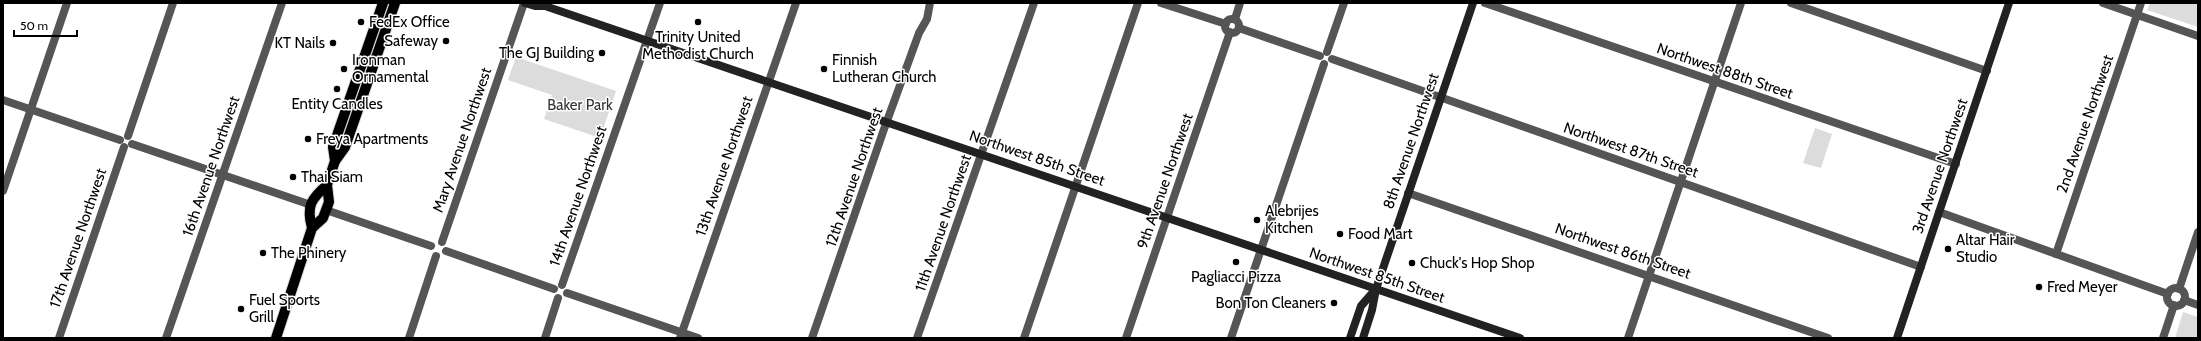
<svg xmlns="http://www.w3.org/2000/svg" width="2201" height="341" viewBox="0 0 2201 341" font-family="Cabin,sans-serif">
	<style>
		.green { fill: #dcdcdc }
		.lines { fill: none; stroke-linecap: round; stroke-linejoin: round }
		.primary-casing { stroke: #dbdbdb; stroke-width: 12 }
		.street { stroke: #555; stroke-width: 8 }
		.secondary { stroke: #222; stroke-width: 8 }
		.primary { stroke: #000; stroke-width: 10 }
		.poi-dot { fill: #000; stroke: #fff; stroke-width: 1.5 }
		.labels { text-anchor: middle; dominant-baseline: central; stroke-width: 3; stroke-linejoin: round; paint-order: stroke }
		.poi-label { font-size: 15px; fill: #000; stroke: #fff; text-anchor: start }
		.street-label { font-size: 15px; fill: #000; stroke: #fff }
		.park-label { font-size: 15px; fill: #333; stroke: #fff }
	</style>
	<rect width="100%" height="100%" fill="#fff"/>
	<!-- green -->
	<g class="green">
		<path d="M2150 3H2198V27L2147 10Z"/>
		<path d="M516 57 616 91 600 138 544 119 552 95 508 80Z"/>
		<path d="M1815 128 1832 134 1821 168 1803 163Z"/>
		<path d="M2183 312 2198 317V338H2175Z"/>
	</g>
	<g class="lines">
		<defs>
			<g id="primary">
				<path d="M335 161 333 147 383 3"/>
				<path d="M312 228C306 206 311 199 327 185"/>
				<path d="M276 338 312 228 323 218 329 202 327 185 335 161 345 147 395 3"/>
			</g>
		</defs>
		<!-- primary casing -->
		<use href="#primary" class="primary-casing"/>
		<!-- street -->
		<g class="street">
			<path d="M1161 3 1226 24"/>
			<path d="M1485 3 1956 164"/>
			<path d="M1791 3 1987 71"/>
			<path d="M2103 3 2198 36"/>
			<path d="M1235 19 1240 3"/>
			<circle cx="1232" cy="26" r="7"/>
			<path d="M1239 28 1320 56"/>
			<path d="M1327 52 1344 3"/>
			<path d="M1332 59 1921 267"/>
			<path d="M3 100 120 140"/>
			<path d="M128 136 173 3"/>
			<path d="M132 144 311 205"/>
			<path d="M3 191 67 3"/>
			<path d="M1408 193 1828 338"/>
			<path d="M326 210 431 246"/>
			<path d="M1939 212 2168 294"/>
			<path d="M442 242 524 3"/>
			<path d="M446 251 554 289"/>
			<path d="M2056 254 2141 3"/>
			<path d="M562 285 660 3"/>
			<circle cx="2176" cy="297" r="9"/>
			<path d="M2179 289 2198 232"/>
			<path d="M567 293 698 338"/>
			<path d="M2184 300 2198 305"/>
			<path d="M59 338 124 147"/>
			<path d="M166 338 282 3"/>
			<path d="M409 338 436 256"/>
			<path d="M545 338 558 298"/>
			<path d="M680 338 796 3"/>
			<path d="M812 338 883 132 919 33 927 19 930 3"/>
			<path d="M917 338 1034 3"/>
			<path d="M1024 338 1138 3"/>
			<path d="M1126 338 1230 32"/>
			<path d="M1231 338 1324 64"/>
			<path d="M1628 338 1741 3"/>
			<path d="M2163 338 2174 305"/>
		</g>
		<!-- secondary -->
		<g class="secondary">
			<path d="M525 3 535 6H545L1520 338"/>
			<path d="M1350 338 1361 306 1375 290"/>
			<path d="M1363 338 1372 310 1376 289 1473 3"/>
			<path d="M1897 338 2009 3"/>
		</g>
		<!-- primary -->
		<use href="#primary" class="primary"/>
	</g>
	<!-- markers -->
	<g class="poi-dot">
		<circle cx="361" cy="22" r="4"/>
		<circle cx="698" cy="22" r="4"/>
		<circle cx="446" cy="41" r="4"/>
		<circle cx="333" cy="43" r="4"/>
		<circle cx="602" cy="53" r="4"/>
		<circle cx="344" cy="69" r="4"/>
		<circle cx="824" cy="69" r="4"/>
		<circle cx="337" cy="89" r="4"/>
		<circle cx="308" cy="139" r="4"/>
		<circle cx="293" cy="177" r="4"/>
		<circle cx="1257" cy="220" r="4"/>
		<circle cx="1340" cy="234" r="4"/>
		<circle cx="1948" cy="249" r="4"/>
		<circle cx="263" cy="253" r="4"/>
		<circle cx="1236" cy="262" r="4"/>
		<circle cx="1412" cy="263" r="4"/>
		<circle cx="2039" cy="287" r="4"/>
		<circle cx="1334" cy="303" r="4"/>
		<circle cx="241" cy="309" r="4"/>
	</g>
	<g class="labels">
		<!-- poi labels -->
		<g class="poi-label">
			<text x="369" y="22">FedEx Office</text>
			<text x="698" y="37" text-anchor="middle">Trinity United<tspan x="698" dy="17">Methodist Church</tspan></text>
			<text x="438" y="41" text-anchor="end">Safeway</text>
			<text x="325" y="43" text-anchor="end">KT Nails</text>
			<text x="594" y="53" text-anchor="end">The GJ Building</text>
			<text x="352" y="60">Ironman<tspan x="352" dy="17">Ornamental</tspan></text>
			<text x="832" y="60">Finnish<tspan x="832" dy="17">Lutheran Church</tspan></text>
			<text x="337" y="104" text-anchor="middle">Entity Candles</text>
			<text x="316" y="139">Freya Apartments</text>
			<text x="301" y="177">Thai Siam</text>
			<text x="1265" y="211">Alebrijes<tspan x="1265" dy="17">Kitchen</tspan></text>
			<text x="1348" y="234">Food Mart</text>
			<text x="1956" y="240">Altar Hair<tspan x="1956" dy="17">Studio</tspan></text>
			<text x="271" y="253">The Phinery</text>
			<text x="1420" y="263">Chuck's Hop Shop</text>
			<text x="1236" y="277" text-anchor="middle">Pagliacci Pizza</text>
			<text x="2047" y="287">Fred Meyer</text>
			<text x="249" y="300">Fuel Sports<tspan x="249" dy="17">Grill</tspan></text>
			<text x="1326" y="303" text-anchor="end">Bon Ton Cleaners</text>
		</g>
		<!-- street labels -->
		<g class="street-label">
			<text transform="translate(1725 71) rotate(19)">Northwest 88th Street</text>
			<text transform="translate(2085 124) rotate(-71)">2nd Avenue Northwest</text>
			<text transform="translate(462 140) rotate(-71)">Mary Avenue Northwest</text>
			<text transform="translate(1411 141) rotate(-71)">8th Avenue Northwest</text>
			<text transform="translate(1631 150) rotate(19)">Northwest 87th Street</text>
			<text transform="translate(1037 158) rotate(19)">Northwest 85th Street</text>
			<text transform="translate(211 166) rotate(-71)">16th Avenue Northwest</text>
			<text transform="translate(724 166) rotate(-71)">13th Avenue Northwest</text>
			<text transform="translate(1940 166) rotate(-71)">3rd Avenue Northwest</text>
			<text transform="translate(854 177) rotate(-71)">12th Avenue Northwest</text>
			<text transform="translate(1165 181) rotate(-71)">9th Avenue Northwest</text>
			<text transform="translate(578 196) rotate(-71)">14th Avenue Northwest</text>
			<text transform="translate(943 223) rotate(-71)">11th Avenue Northwest</text>
			<text transform="translate(78 238) rotate(-71)">17th Avenue Northwest</text>
			<text transform="translate(1623 251) rotate(19)">Northwest 86th Street</text>
			<text transform="translate(1377 275) rotate(19)">Northwest 85th Street</text>
		</g>
		<!-- park labels -->
		<g class="park-label">
			<text x="580" y="105">Baker Park</text>
		</g>
	</g>
	<!-- border -->
	<rect width="2201" height="341" fill="none" stroke="#000000" stroke-width="8"/>
	<!-- scale -->
	<path d="M14 30v6h63v-6" fill="none" stroke="#000000" stroke-width="2"/>
	<text x="20" y="30" font-size="12" fill="#000000" stroke="#ffffff" stroke-width="3" paint-order="stroke">50 m</text>
</svg>
